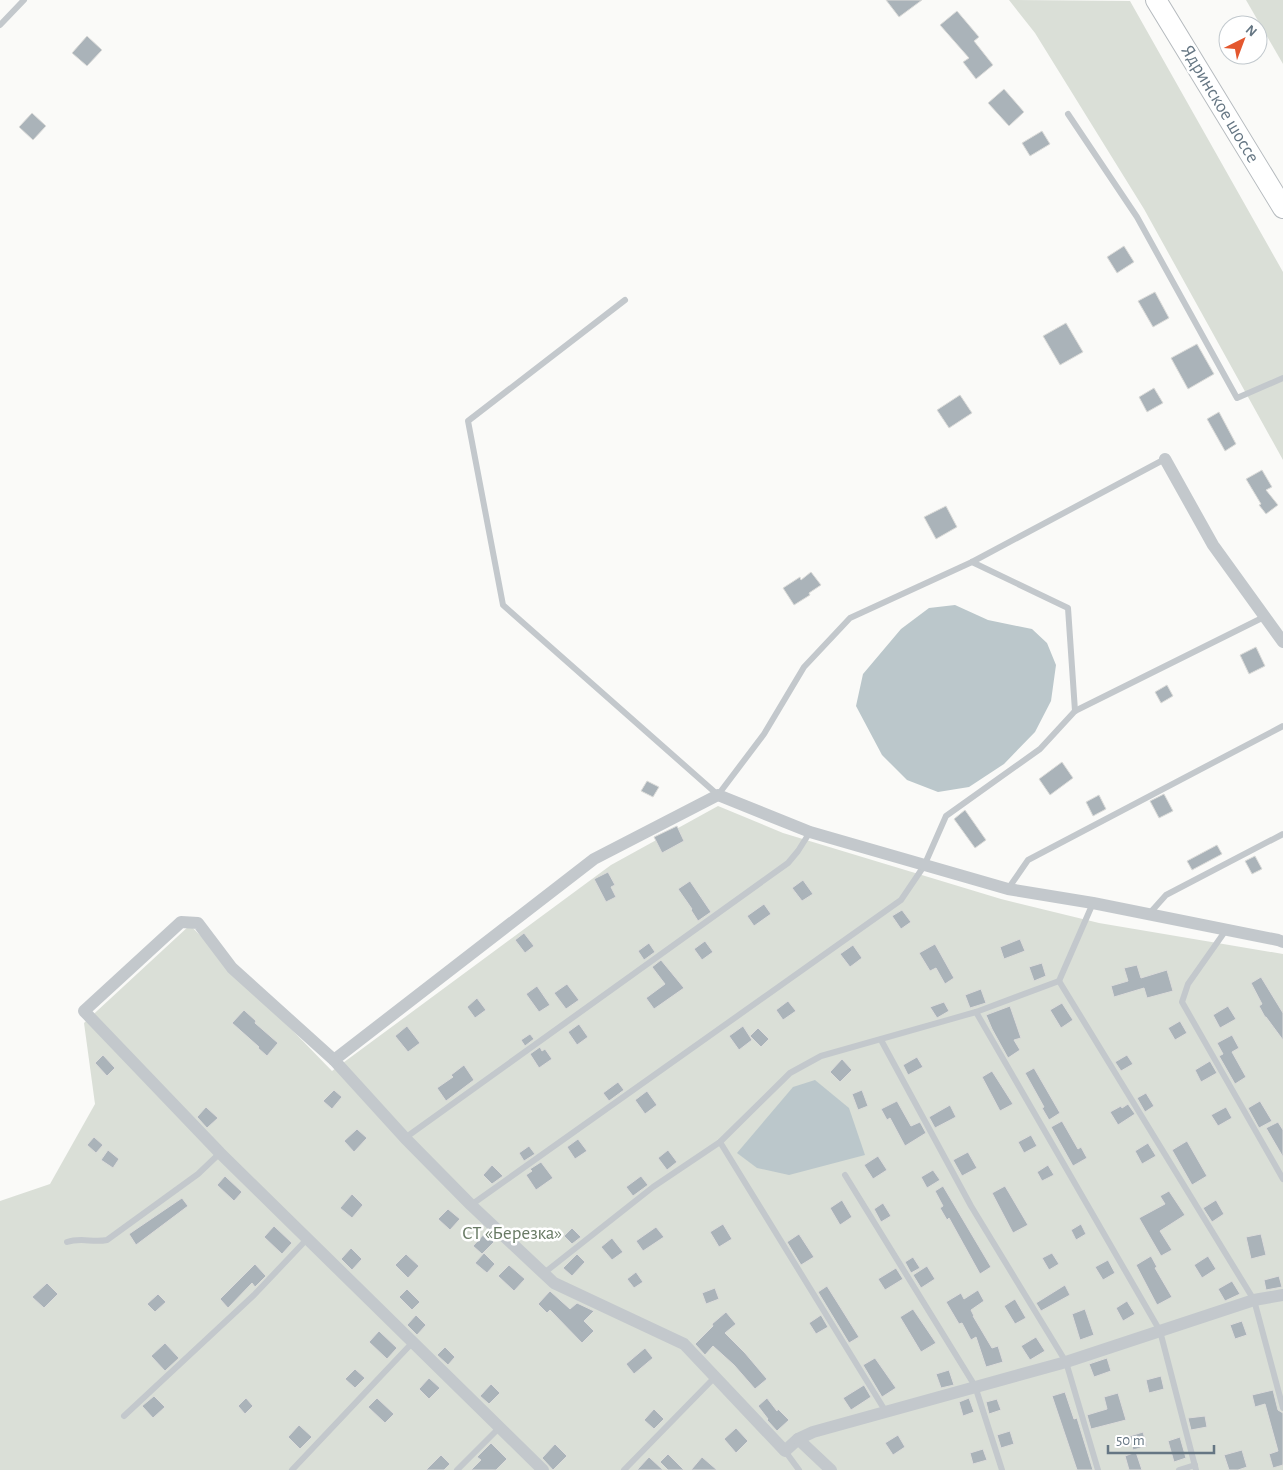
<svg xmlns="http://www.w3.org/2000/svg" width="1283" height="1470" viewBox="0 0 1283 1470" font-family="'Alegreya Sans',sans-serif">
	<style>
		.green { fill: #dadfd7 }
		.water { fill: #bbc7cb }
		.building { fill: #aab3b9; stroke: #dcdcda }
		.lines { fill: none; stroke-linecap: round; stroke-linejoin: round }
		.primary-casing { stroke: #b5babe; stroke-width: 22 }
		.service { stroke: #c3c8cc; stroke-width: 6 }
		.minor { stroke: #c3c8cc; stroke-width: 12 }
		.primary { stroke: #fff; stroke-width: 20 }
		.labels { text-anchor: middle; dominant-baseline: central; stroke-width: 5; stroke-linejoin: round; paint-order: stroke }
		.street-label { font-size: 19px; fill: #657683; stroke: #fff }
		.park-label { font-size: 19px; fill: #687a64; stroke: #fff }
	</style>
	<rect width="100%" height="100%" fill="#fafaf8"/>
	<!-- green -->
	<g class="green">
		<path d="M1009 0 1130 1 1283 272V460L1144 209 1035 33Z"/>
		<path d="M1246 0H1283V64Z"/>
		<path d="M718 806 783 833 1001 899 1099 923 1283 954V1470H0V1201L50 1184 95 1104 84 1023 190 925 332 1071 611 865Z"/>
	</g>
	<!-- water -->
	<g class="water">
		<path d="M955 605 988 620 1032 629 1047 643 1056 665 1051 701 1035 732 1004 764 969 787 938 792 907 780 882 755 856 706 863 674 901 629 929 608Z"/>
		<path d="M815 1080 849 1108 865 1155 789 1175 757 1168 737 1153 793 1087Z"/>
	</g>
	<!-- building -->
	<g class="building">
		<path d="M886 0H922L899 17Z"/>
		<path d="M957 11 979 37 974 41 993 65 976 79 963 62 969 58 940 25Z"/>
		<path d="M87 36 102 50 87 66 72 53Z"/>
		<path d="M1004 89 1024 112 1009 126 988 103Z"/>
		<path d="M32 113 46 126 33 140 19 127Z"/>
		<path d="M1042 131 1050 144 1030 156 1022 143Z"/>
		<path d="M1124 246 1134 262 1117 273 1107 257Z"/>
		<path d="M1155 292 1169 318 1153 327 1138 301Z"/>
		<path d="M1066 323 1083 352 1060 365 1043 336Z"/>
		<path d="M1197 344 1214 374 1188 389 1171 358Z"/>
		<path d="M1154 388 1163 403 1147 412 1139 397Z"/>
		<path d="M960 395 972 413 949 428 937 410Z"/>
		<path d="M1219 412 1236 444 1225 451 1207 419Z"/>
		<path d="M1262 470 1272 487 1266 490 1278 505 1266 514 1259 505 1261 504 1246 479Z"/>
		<path d="M946 506 957 527 936 539 924 517Z"/>
		<path d="M811 572 821 585 809 593 810 595 794 605 783 588 800 577 801 580Z"/>
		<path d="M1256 647 1265 666 1249 674 1240 655Z"/>
		<path d="M1167 685 1173 696 1161 703 1155 692Z"/>
		<path d="M1062 762 1073 778 1050 795 1039 779Z"/>
		<path d="M647 781 659 787 653 797 641 791Z"/>
		<path d="M1164 794 1173 811 1159 818 1150 801Z"/>
		<path d="M1099 795 1106 809 1093 816 1086 802Z"/>
		<path d="M965 810 986 840 975 848 954 819Z"/>
		<path d="M677 826 684 841 662 853 654 837Z"/>
		<path d="M1217 845 1222 854 1192 870 1187 861Z"/>
		<path d="M1255 856 1262 869 1252 874 1245 861Z"/>
		<path d="M608 872 615 885 611 887 616 897 606 902 594 879Z"/>
		<path d="M803 880 813 894 802 901 792 888Z"/>
		<path d="M690 881 711 912 698 921 691 910 692 909 678 889Z"/>
		<path d="M764 904 771 914 754 926 747 916Z"/>
		<path d="M902 910 911 922 901 929 892 916Z"/>
		<path d="M524 933 534 946 525 953 515 940Z"/>
		<path d="M1020 939 1025 951 1004 959 1000 947Z"/>
		<path d="M705 941 713 952 702 960 694 949Z"/>
		<path d="M649 943 655 952 644 960 638 951Z"/>
		<path d="M935 944 954 978 945 984 936 968 930 971 919 953Z"/>
		<path d="M853 945 862 958 850 967 840 954Z"/>
		<path d="M661 960 684 988 654 1009 646 998 665 984 652 967Z"/>
		<path d="M1042 963 1046 976 1034 981 1029 967Z"/>
		<path d="M1137 965 1141 978 1167 970 1173 991 1147 998 1144 988 1114 997 1111 986 1128 981 1124 968Z"/>
		<path d="M1261 977 1283 1013V1040L1266 1017H1265L1259 1006 1262 1004 1251 983Z"/>
		<path d="M567 984 579 1000 566 1009 554 993Z"/>
		<path d="M537 986 550 1005 539 1012 526 994Z"/>
		<path d="M981 989 986 1003 970 1008 965 995Z"/>
		<path d="M477 998 486 1010 475 1018 467 1007Z"/>
		<path d="M788 1001 796 1011 783 1020 776 1010Z"/>
		<path d="M944 1002 949 1011 937 1018 930 1007Z"/>
		<path d="M1062 1003 1073 1020 1061 1028 1050 1010Z"/>
		<path d="M1010 1006 1021 1038 1014 1040 1020 1050 1008 1058 992 1029 986 1015Z"/>
		<path d="M1228 1006 1236 1019 1220 1028 1213 1015Z"/>
		<path d="M244 1010 256 1021 255 1023 278 1043 267 1056 258 1048 259 1047 232 1023Z"/>
		<path d="M1180 1021 1187 1033 1175 1040 1168 1028Z"/>
		<path d="M579 1024 588 1037 577 1045 568 1032Z"/>
		<path d="M407 1026 420 1043 408 1052 395 1036Z"/>
		<path d="M743 1026 752 1040 739 1050 729 1036Z"/>
		<path d="M758 1028 769 1039 761 1047 750 1036Z"/>
		<path d="M530 1034 534 1039 525 1046 521 1040Z"/>
		<path d="M1232 1035 1239 1048 1232 1052 1246 1077 1235 1084 1219 1056 1223 1054 1217 1043Z"/>
		<path d="M540 1047 542 1051 545 1049 552 1059 539 1068 530 1054Z"/>
		<path d="M103 1055 115 1068 107 1076 95 1063Z"/>
		<path d="M1127 1055 1133 1064 1121 1071 1115 1062Z"/>
		<path d="M917 1057 923 1067 908 1075 903 1065Z"/>
		<path d="M842 1059 852 1070 840 1082 830 1072Z"/>
		<path d="M1210 1061 1217 1073 1201 1082 1195 1070Z"/>
		<path d="M464 1065 474 1080 446 1101 437 1088 453 1077 451 1075Z"/>
		<path d="M1034 1068 1060 1113 1049 1120 1042 1108 1044 1107 1025 1073Z"/>
		<path d="M992 1071 1013 1104 1000 1111 982 1077Z"/>
		<path d="M618 1082 624 1090 609 1101 603 1093Z"/>
		<path d="M334 1090 342 1097 332 1109 323 1101Z"/>
		<path d="M862 1090 868 1106 858 1110 852 1094Z"/>
		<path d="M647 1091 657 1105 645 1114 635 1100Z"/>
		<path d="M1146 1093 1154 1106 1145 1112 1137 1098Z"/>
		<path d="M897 1101 911 1126 920 1122 926 1133 905 1146 890 1118 887 1120 881 1109Z"/>
		<path d="M1260 1101 1272 1121 1259 1128 1248 1108Z"/>
		<path d="M1128 1104 1135 1114 1118 1125 1110 1112 1121 1106 1122 1108Z"/>
		<path d="M950 1105 956 1117 935 1128 929 1117Z"/>
		<path d="M206 1107 218 1118 207 1128 197 1117Z"/>
		<path d="M1226 1107 1232 1118 1218 1126 1211 1115Z"/>
		<path d="M1062 1121 1078 1149 1081 1147 1087 1158 1073 1166 1051 1127Z"/>
		<path d="M1278 1122 1283 1130V1157L1266 1128Z"/>
		<path d="M357 1129 367 1138 354 1152 344 1141Z"/>
		<path d="M1031 1135 1037 1146 1024 1153 1018 1142Z"/>
		<path d="M94 1137 103 1145 96 1153 87 1145Z"/>
		<path d="M578 1139 587 1151 575 1159 567 1147Z"/>
		<path d="M1187 1141 1207 1176 1192 1185 1172 1150Z"/>
		<path d="M1148 1143 1156 1156 1142 1164 1135 1151Z"/>
		<path d="M529 1146 535 1154 524 1161 519 1153Z"/>
		<path d="M108 1150 119 1159 113 1168 101 1160Z"/>
		<path d="M668 1150 677 1162 667 1170 658 1158Z"/>
		<path d="M968 1152 977 1168 962 1176 953 1160Z"/>
		<path d="M878 1156 887 1170 873 1179 864 1165Z"/>
		<path d="M541 1162 553 1178 536 1190 526 1175 532 1171 530 1169Z"/>
		<path d="M492 1165 503 1176 492 1184 483 1175Z"/>
		<path d="M1048 1165 1054 1175 1042 1181 1037 1172Z"/>
		<path d="M933 1170 940 1180 927 1188 921 1177Z"/>
		<path d="M225 1176 242 1192 234 1201 217 1185Z"/>
		<path d="M641 1176 648 1185 633 1196 626 1187Z"/>
		<path d="M943 1186 991 1267 980 1274 949 1218 947 1220 940 1208 943 1206 935 1191Z"/>
		<path d="M1005 1186 1028 1225 1013 1233 992 1193Z"/>
		<path d="M1169 1191 1185 1215 1160 1231 1172 1250 1161 1256 1139 1218 1165 1204 1160 1196Z"/>
		<path d="M352 1194 363 1205 352 1218 340 1208Z"/>
		<path d="M182 1198 188 1206 136 1245 129 1234Z"/>
		<path d="M842 1200 852 1217 840 1225 830 1208Z"/>
		<path d="M1216 1200 1224 1214 1212 1222 1203 1208Z"/>
		<path d="M883 1203 891 1216 881 1222 874 1209Z"/>
		<path d="M448 1209 460 1219 450 1230 438 1219Z"/>
		<path d="M723 1224 732 1239 719 1247 710 1232Z"/>
		<path d="M1081 1224 1086 1234 1076 1240 1071 1230Z"/>
		<path d="M274 1226 292 1243 282 1254 264 1237Z"/>
		<path d="M656 1227 664 1237 643 1251 636 1241Z"/>
		<path d="M572 1228 581 1237 572 1244 564 1236Z"/>
		<path d="M485 1233 494 1242 482 1254 473 1246Z"/>
		<path d="M799 1234 814 1257 801 1265 787 1242Z"/>
		<path d="M1261 1234 1266 1255 1251 1259 1246 1237Z"/>
		<path d="M612 1238 623 1252 612 1260 601 1247Z"/>
		<path d="M351 1248 362 1259 352 1270 341 1259Z"/>
		<path d="M484 1253 495 1264 487 1273 475 1263Z"/>
		<path d="M1052 1253 1059 1264 1049 1270 1042 1258Z"/>
		<path d="M406 1254 419 1266 408 1278 395 1265Z"/>
		<path d="M577 1254 585 1262 572 1276 563 1268Z"/>
		<path d="M1151 1256 1157 1267 1155 1268 1172 1297 1157 1305 1136 1265Z"/>
		<path d="M1208 1256 1216 1269 1202 1278 1194 1265Z"/>
		<path d="M913 1257 920 1268 911 1273 905 1262Z"/>
		<path d="M1108 1260 1115 1273 1103 1280 1095 1267Z"/>
		<path d="M255 1264 266 1276 255 1287 252 1283 228 1308 220 1299Z"/>
		<path d="M509 1265 525 1279 514 1291 498 1276Z"/>
		<path d="M927 1266 935 1279 921 1288 913 1275Z"/>
		<path d="M896 1268 903 1279 885 1290 878 1279Z"/>
		<path d="M636 1272 643 1282 634 1288 627 1279Z"/>
		<path d="M1279 1276 1282 1287 1266 1290 1264 1280Z"/>
		<path d="M1232 1281 1240 1294 1225 1301 1218 1289Z"/>
		<path d="M47 1283 58 1294 44 1308 32 1297Z"/>
		<path d="M1065 1285 1070 1295 1041 1311 1036 1303Z"/>
		<path d="M827 1286 859 1337 849 1343 818 1292Z"/>
		<path d="M715 1288 719 1299 706 1304 702 1293Z"/>
		<path d="M407 1289 420 1302 412 1310 399 1297Z"/>
		<path d="M978 1290 984 1301 971 1310 974 1316H973L992 1348 998 1346 1003 1362 986 1367 976 1337 971 1340 962 1323 959 1324 946 1302 961 1293 964 1299Z"/>
		<path d="M550 1291 570 1309 577 1303 594 1311 584 1321 594 1331 582 1343 550 1310 547 1313 538 1304Z"/>
		<path d="M158 1294 166 1302 155 1312 147 1304Z"/>
		<path d="M1015 1299 1026 1318 1015 1324 1004 1306Z"/>
		<path d="M1127 1301 1135 1314 1123 1321 1116 1308Z"/>
		<path d="M913 1309 936 1343 921 1352 900 1317Z"/>
		<path d="M1085 1309 1094 1335 1080 1340 1072 1314Z"/>
		<path d="M726 1312 736 1324 725 1333 745 1353 767 1379 755 1389 734 1365 713 1346 705 1355 695 1344 713 1326 712 1324Z"/>
		<path d="M416 1315 426 1325 417 1335 407 1325Z"/>
		<path d="M821 1315 828 1327 816 1334 809 1323Z"/>
		<path d="M1242 1321 1247 1335 1235 1339 1230 1325Z"/>
		<path d="M379 1331 397 1348 387 1359 369 1342Z"/>
		<path d="M1036 1337 1045 1351 1030 1360 1021 1346Z"/>
		<path d="M165 1343 179 1358 165 1371 151 1356Z"/>
		<path d="M445 1347 455 1357 448 1365 437 1355Z"/>
		<path d="M645 1348 653 1358 634 1374 626 1364Z"/>
		<path d="M875 1358 896 1388 882 1397 863 1365Z"/>
		<path d="M1107 1358 1111 1371 1094 1377 1089 1364Z"/>
		<path d="M355 1369 365 1378 355 1388 345 1379Z"/>
		<path d="M949 1370 954 1385 941 1388 936 1374Z"/>
		<path d="M1161 1376 1164 1389 1149 1393 1146 1380Z"/>
		<path d="M429 1378 440 1388 429 1399 419 1389Z"/>
		<path d="M491 1384 500 1393 489 1404 480 1396Z"/>
		<path d="M864 1385 871 1397 851 1410 843 1398Z"/>
		<path d="M1273 1390 1278 1410 1283 1413V1465L1273 1468 1269 1454 1278 1451 1265 1404 1255 1407 1252 1395Z"/>
		<path d="M1065 1392 1074 1419 1077 1418 1093 1470H1077L1052 1396Z"/>
		<path d="M1118 1393 1126 1420 1091 1429 1087 1415 1107 1409 1104 1397Z"/>
		<path d="M154 1396 165 1407 153 1418 142 1406Z"/>
		<path d="M246 1398 253 1406 245 1414 238 1406Z"/>
		<path d="M377 1398 394 1414 385 1423 368 1407Z"/>
		<path d="M767 1398 777 1411 778 1409 789 1420 777 1431 767 1420 768 1419 758 1406Z"/>
		<path d="M969 1398 974 1412 963 1416 959 1402Z"/>
		<path d="M997 1399 1001 1410 989 1414 986 1402Z"/>
		<path d="M654 1409 664 1419 654 1429 644 1420Z"/>
		<path d="M1205 1416 1207 1427 1191 1430 1188 1418Z"/>
		<path d="M299 1425 312 1437 300 1449 288 1437Z"/>
		<path d="M736 1428 748 1441 736 1453 724 1439Z"/>
		<path d="M1010 1431 1014 1444 1001 1448 997 1435Z"/>
		<path d="M1143 1432 1147 1446 1133 1450 1130 1436Z"/>
		<path d="M898 1435 905 1447 893 1455 885 1443Z"/>
		<path d="M1180 1437 1186 1458 1174 1462 1168 1441Z"/>
		<path d="M491 1443 507 1459 496 1470H471L481 1460 477 1457Z"/>
		<path d="M555 1444 567 1456 553 1470 542 1458Z"/>
		<path d="M983 1449 987 1460 973 1464 970 1453Z"/>
		<path d="M1242 1450 1247 1467 1238 1470H1229L1224 1455Z"/>
		<path d="M1136 1452 1142 1470H1129L1125 1456Z"/>
		<path d="M668 1454 684 1470H668L660 1462Z"/>
		<path d="M441 1455 450 1464 444 1470H426Z"/>
		<path d="M649 1457 663 1470H637Z"/>
		<path d="M702 1457 717 1470H691Z"/>
	</g>
	<g class="lines">
		<defs>
			<path id="primary" d="M1156 0 1283 208"/>
		</defs>
		<!-- primary casing -->
		<use href="#primary" class="primary-casing"/>
		<!-- service -->
		<g class="service">
			<path d="M0 25 24 0"/>
			<path d="M1068 114 1137 217 1237 398 1283 378"/>
			<path d="M625 300 468 421 503 605 718 795 764 734 804 667 850 618 972 562 1165 459"/>
			<path d="M972 562 1068 608 1075 711"/>
			<path d="M1008 889 1028 860 1283 726"/>
			<path d="M1149 914 1166 895 1283 834"/>
			<path d="M1226 930 1188 984 1182 1002 1283 1179"/>
			<path d="M1059 981 1093 903"/>
			<path d="M976 1012 1160 1331 1196 1470"/>
			<path d="M881 1040 971 1206 1066 1362 1098 1470"/>
			<path d="M405 1138 788 863 798 851 810 832"/>
			<path d="M720 1142 886 1412"/>
			<path d="M845 1175 975 1386 1002 1470"/>
			<path d="M471 1205 901 900 924 866 946 816 1040 749 1075 711 1266 616"/>
			<path d="M67 1242C82 1237 92 1243 107 1240L198 1174 220 1153"/>
			<path d="M544 1273 653 1187 720 1142 790 1073 821 1056 976 1012 1059 981 1254 1300 1283 1408"/>
			<path d="M124 1416 254 1295 308 1238"/>
			<path d="M785 1451 799 1470"/>
			<path d="M292 1470 413 1342"/>
			<path d="M457 1470 500 1427"/>
			<path d="M624 1470 715 1377"/>
			<path d="M1179 1470 1195 1465"/>
		</g>
		<!-- minor -->
		<g class="minor">
			<path d="M1165 459 1213 545 1283 642"/>
			<path d="M1283 942 1278 940 1093 903 1008 889 810 832 718 795 594 859 334 1060 405 1138 471 1205 554 1283 684 1344 785 1451 798 1439 813 1432 1066 1362 1254 1300 1283 1295"/>
			<path d="M334 1060 232 968 198 923 181 922 84 1011 220 1153 543 1470"/>
			<path d="M798 1439 831 1470"/>
		</g>
		<!-- primary -->
		<use href="#primary" class="primary"/>
	</g>
	<g class="labels">
		<!-- street labels -->
		<g class="street-label">
			<text transform="translate(1220 104) rotate(59)">Ядринское шоссе</text>
		</g>
		<!-- park labels -->
		<g class="park-label">
			<text x="512" y="1233">СТ «Березка»</text>
		</g>
	</g>
	<!-- north arrow -->
	<g transform="translate(1243 40) rotate(42)"><circle r="24" fill="#ffffff" stroke="#c1c8cd"/>
	<path d="M0-4L9 19L0 12L-9 19Z" fill="#e4572e"/>
	<text y="-8" font-size="14" font-weight="bold" text-anchor="middle" fill="#657683">N</text>
	</g>
	<!-- scale -->
	<path d="M1108 1445v8h106v-8" fill="none" stroke="#657683" stroke-width="2.5"/>
	<text x="1116" y="1445" font-size="15" fill="#657683" stroke="#ffffff" stroke-width="4" paint-order="stroke">50 m</text>
</svg>
